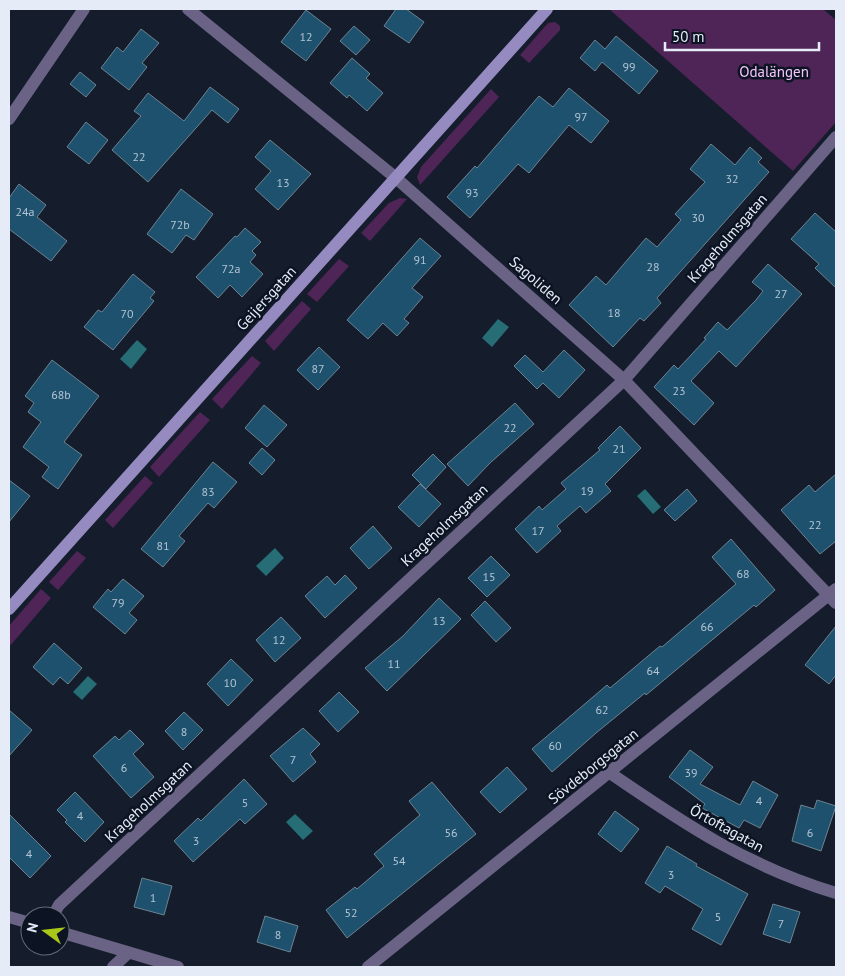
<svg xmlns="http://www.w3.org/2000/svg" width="845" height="976" viewBox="0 0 845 976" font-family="'PT Sans',sans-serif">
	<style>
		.green { fill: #4f2456 }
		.water { fill: #266d76 }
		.building { fill: #1e516d; stroke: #6d8391 }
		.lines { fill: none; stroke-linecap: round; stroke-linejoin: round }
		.street { stroke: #6a6385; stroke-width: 12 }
		.secondary { stroke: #968bc1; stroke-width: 12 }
		.labels { text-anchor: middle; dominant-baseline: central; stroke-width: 5; stroke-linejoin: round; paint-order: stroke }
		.number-label { font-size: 12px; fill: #b3c4d4 }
		.park-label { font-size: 15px; fill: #f5c6fc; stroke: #0c1423 }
		.street-label { font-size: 15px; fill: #e5ebf7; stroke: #0c1423 }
	</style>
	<rect width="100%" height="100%" fill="#151d2d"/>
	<!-- green -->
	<g class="green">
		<path d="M609 9H823L836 20V122L793 171Z"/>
		<path d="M555 22 560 26V30L529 63 520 55 548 23Z"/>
		<path d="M491 89 499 97 420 185 417 177 421 167Z"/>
		<path d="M400 198 407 199 370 241 361 233 389 203Z"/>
		<path d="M339 259 349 266 317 302 307 294Z"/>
		<path d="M302 301 311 309 274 351 265 341Z"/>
		<path d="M252 356 261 363 222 409 212 399Z"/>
		<path d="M200 412 210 420 159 477 150 467Z"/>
		<path d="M145 476 153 483 113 528 105 520Z"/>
		<path d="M77 551 86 558 58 590 49 582Z"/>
		<path d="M41 589 51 598 9 647V626Z"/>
	</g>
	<!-- water -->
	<g class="water">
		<path d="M498 319 509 327 492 347 482 338Z"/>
		<path d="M137 340 147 349 131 369 120 359Z"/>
		<path d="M645 489 661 507 653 514 637 496Z"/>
		<path d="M275 548 284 558 266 576 256 566Z"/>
		<path d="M88 676 97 684 82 700 73 692Z"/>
		<path d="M295 814 313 831 303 840 286 822Z"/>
	</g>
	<!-- building -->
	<g class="building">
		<path d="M396 9H406L424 22 409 43 384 26Z"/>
		<path d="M306 10 331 29 306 61 281 42Z"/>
		<path d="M354 26 370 40 356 55 340 41Z"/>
		<path d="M141 29 159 43 142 63 147 67 129 90 101 68 117 47 123 52Z"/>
		<path d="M616 36 658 71 639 94 602 62 595 71 580 58 595 40 605 49Z"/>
		<path d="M352 58 370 74 366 78 383 93 367 111 349 95 347 98 330 83Z"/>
		<path d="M80 72 96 85 86 97 70 84Z"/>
		<path d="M210 87 239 109 228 123 212 110 148 182 112 150 141 116 134 111 148 93 184 121Z"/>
		<path d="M569 88 609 121 591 143 569 125 529 173 518 164 470 218 447 197 475 166 477 168 539 96 553 107Z"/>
		<path d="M86 122 108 140 89 164 67 147Z"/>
		<path d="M270 140 311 174 278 210 255 189 271 171 255 157Z"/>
		<path d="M711 144 735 165 750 147 762 158 758 162 769 172 657 298 661 303 644 321 640 318 613 347 569 305 596 276 606 285 646 238 657 247 681 220 675 214 705 182 690 169Z"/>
		<path d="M19 184 46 205 37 217 67 241 51 261 9 229V198Z"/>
		<path d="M181 189 213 214 194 240 186 235 172 253 147 234Z"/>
		<path d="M815 213 836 232V288L815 268 819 264 791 239Z"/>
		<path d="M245 228 261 242 252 251 256 255 250 262 263 274 242 297 230 285 218 298 196 277 235 236 237 237Z"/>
		<path d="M420 238 441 256 412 288 423 297 404 319 409 323 397 336 383 323 368 339 347 320Z"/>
		<path d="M768 264 802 294 736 367 719 351 691 381 714 403 694 425 654 387 674 365 678 369 706 339 704 338 718 322 727 330 756 300 763 291 752 282Z"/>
		<path d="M133 274 155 292 150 298 154 301 113 350 84 327 98 310 102 312Z"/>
		<path d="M319 347 340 367 318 390 297 370Z"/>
		<path d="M564 350 585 370 559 398 543 383 537 389 514 366 525 355 543 372Z"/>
		<path d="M52 360 99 396 64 442 82 455 58 489 42 477 49 467 23 447 41 422 28 412 34 403 25 396Z"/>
		<path d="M515 403 534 424 490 463 468 486 447 464Z"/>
		<path d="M264 405 287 425 267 447 245 428Z"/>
		<path d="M620 426 641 448 605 484 611 491 586 513 580 506 557 526 561 531 537 553 515 529 539 506 542 510 566 489 561 483 600 450 598 448Z"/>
		<path d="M262 448 275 460 262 475 249 463Z"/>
		<path d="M433 454 446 467 426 489 412 475Z"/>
		<path d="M213 462 237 482 214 508 208 503 179 536 185 541 163 567 141 549Z"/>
		<path d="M836 474V541L820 554 781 510 809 485 815 492Z"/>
		<path d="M9 480 30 496 9 522Z"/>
		<path d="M420 484 441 504 419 527 398 507Z"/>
		<path d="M687 489 697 501 675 521 664 510Z"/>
		<path d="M373 526 392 548 369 569 350 548Z"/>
		<path d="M731 539 775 590 756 607 754 605 646 695 645 693 596 733 552 772 532 749 607 685 610 688 660 646 662 647 736 584 712 557Z"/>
		<path d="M491 556 510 575 487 597 468 578Z"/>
		<path d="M345 575 357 588 325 618 305 596 327 576 335 585Z"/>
		<path d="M123 579 144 596 129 613 137 620 125 634 93 607 108 589 111 592Z"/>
		<path d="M439 598 461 619 387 691 365 668 403 636Z"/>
		<path d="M485 601 511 628 496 642 471 615Z"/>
		<path d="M281 617 301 638 275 662 256 640Z"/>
		<path d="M836 626V675L829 684 805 665Z"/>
		<path d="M54 643 82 668 68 684 60 677 53 685 33 667Z"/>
		<path d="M231 659 253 680 228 706 207 684Z"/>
		<path d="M339 692 359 712 338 732 319 711Z"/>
		<path d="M9 710 32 730 9 756Z"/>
		<path d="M184 712 203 730 183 750 165 731Z"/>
		<path d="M303 728 320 744 310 754 316 762 293 782 270 756Z"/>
		<path d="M130 730 144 744 133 754 154 777 131 798 93 756 115 736 119 740Z"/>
		<path d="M690 750 713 767 700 784 740 805 753 781 778 795 760 828 744 820 739 828 702 808 705 804 669 777Z"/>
		<path d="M507 767 527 789 500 813 480 792Z"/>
		<path d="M244 779 267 804 245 824 240 819 193 862 174 841 198 818 201 821Z"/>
		<path d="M432 782 476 834 347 938 326 910 355 887 357 889 384 866 374 854 420 815 409 801Z"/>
		<path d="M75 792 104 822 85 842 65 822 67 820 57 810Z"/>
		<path d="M817 800 836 806 821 851 792 841 801 805 814 809Z"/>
		<path d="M615 811 639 829 621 852 598 834Z"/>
		<path d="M9 814 51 856 30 878 9 857Z"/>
		<path d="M667 846 697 864 696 866 748 894 721 945 692 929 703 909 665 886 660 893 645 883Z"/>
		<path d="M142 878 172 886 164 915 134 907Z"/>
		<path d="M773 904 800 912 790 943 763 934Z"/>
		<path d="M265 916 298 926 290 952 257 942Z"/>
	</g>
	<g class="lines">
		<!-- street -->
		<g class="street">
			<path d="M188 9 396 178 624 380 836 603"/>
			<path d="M9 119 84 9"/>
			<path d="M610 773C686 825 747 866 836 893"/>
			<path d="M53 916 59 905 624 380 836 137"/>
			<path d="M9 917 30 923"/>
			<path d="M60 932 178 967"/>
			<path d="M113 967 128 953"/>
			<path d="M368 967 836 589"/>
		</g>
		<!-- secondary -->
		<path class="secondary" d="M9 609 547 9"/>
	</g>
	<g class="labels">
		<!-- number labels -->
		<g class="number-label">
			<text x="306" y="36">12</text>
			<text x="629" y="66">99</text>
			<text x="581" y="116">97</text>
			<text x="139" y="156">22</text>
			<text x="732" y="178">32</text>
			<text x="283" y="182">13</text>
			<text x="472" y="192">93</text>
			<text x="25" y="211">24a</text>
			<text x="698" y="217">30</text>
			<text x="180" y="224">72b</text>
			<text x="420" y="259">91</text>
			<text x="653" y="266">28</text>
			<text x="231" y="268">72a</text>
			<text x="781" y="293">27</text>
			<text x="614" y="312">18</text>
			<text x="127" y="313">70</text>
			<text x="318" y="368">87</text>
			<text x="679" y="390">23</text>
			<text x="61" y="394">68b</text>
			<text x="510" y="427">22</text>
			<text x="619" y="448">21</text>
			<text x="587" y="490">19</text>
			<text x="208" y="491">83</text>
			<text x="815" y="524">22</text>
			<text x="538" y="530">17</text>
			<text x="163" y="545">81</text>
			<text x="743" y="573">68</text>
			<text x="489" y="576">15</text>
			<text x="118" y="602">79</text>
			<text x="439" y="620">13</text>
			<text x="707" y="626">66</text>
			<text x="279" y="639">12</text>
			<text x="394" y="663">11</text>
			<text x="653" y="670">64</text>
			<text x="230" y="682">10</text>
			<text x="602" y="709">62</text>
			<text x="184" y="731">8</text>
			<text x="555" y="745">60</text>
			<text x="293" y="759">7</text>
			<text x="124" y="767">6</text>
			<text x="691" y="772">39</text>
			<text x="759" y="800">4</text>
			<text x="245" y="802">5</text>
			<text x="80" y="815">4</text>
			<text x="451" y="832">56</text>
			<text x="810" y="832">6</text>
			<text x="196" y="840">3</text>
			<text x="29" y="853">4</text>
			<text x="399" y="860">54</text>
			<text x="671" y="874">3</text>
			<text x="153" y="897">1</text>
			<text x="351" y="912">52</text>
			<text x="718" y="916">5</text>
			<text x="781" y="923">7</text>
			<text x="278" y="934">8</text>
		</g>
		<!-- park labels -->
		<g class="park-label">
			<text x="774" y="71">Odalängen</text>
		</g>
		<!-- street labels -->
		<g class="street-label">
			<text transform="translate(727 238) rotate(-49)">Krageholmsgatan</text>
			<text transform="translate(536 280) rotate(41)">Sagoliden</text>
			<text transform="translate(266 298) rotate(-48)">Geijersgatan</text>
			<text transform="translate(444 525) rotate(-43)">Krageholmsgatan</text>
			<text transform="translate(593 766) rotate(-39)">Sövdeborgsgatan</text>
			<text transform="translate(148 801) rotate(-43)">Krageholmsgatan</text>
			<text transform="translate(727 828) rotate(29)">Örtoftagatan</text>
		</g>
	</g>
	<!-- border -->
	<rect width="845" height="976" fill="none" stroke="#e5ebf7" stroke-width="20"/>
	<!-- north arrow -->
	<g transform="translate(45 931) rotate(285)"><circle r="24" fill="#0c1423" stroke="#636a78"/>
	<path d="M0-4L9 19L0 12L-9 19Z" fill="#a9c71a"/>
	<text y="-8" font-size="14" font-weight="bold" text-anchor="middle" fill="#e5ebf7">N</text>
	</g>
	<!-- scale -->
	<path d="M665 42v8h154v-8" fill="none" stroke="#e5ebf7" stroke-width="2.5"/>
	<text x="672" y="42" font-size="15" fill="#e5ebf7" stroke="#0c1423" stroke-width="4" paint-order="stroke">50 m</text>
</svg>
